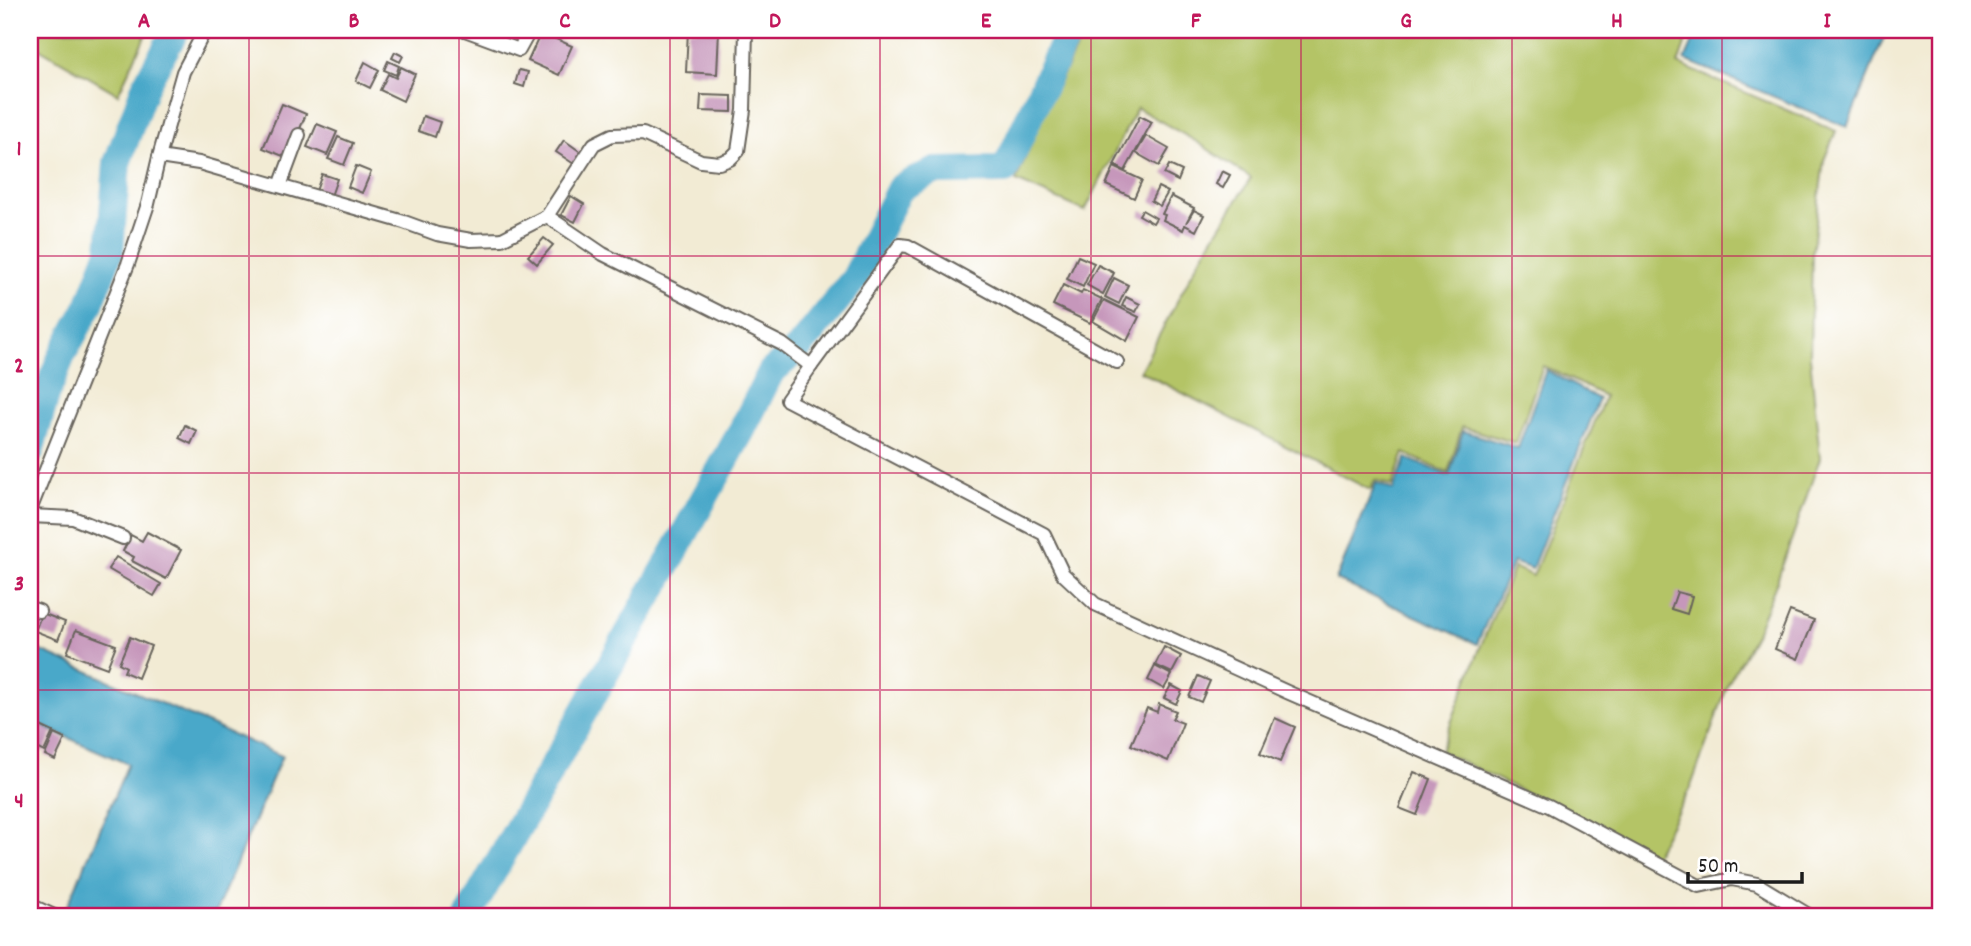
<svg xmlns="http://www.w3.org/2000/svg" width="1971" height="946" viewBox="0 0 1971 946" font-family="Dekko,sans-serif">
	<style>
		.green { fill: #b4c466; stroke: #687041; stroke-width: 2 }
		.water { fill: #4aa8c9; stroke: #336272; stroke-width: 2 }
		.lines { fill: none; stroke-linecap: round; stroke-linejoin: round }
		.river { stroke: #4aa8c9; stroke-width: 28 }
		.building { fill: #c697bb }
		.street-casing { stroke: #67645c; stroke-width: 16 }
		.street { stroke: #fff; stroke-width: 12 }
		.grid { fill: none; stroke: #c2185b; stroke-width: 2; stroke-opacity: 0.55 }
		.neatline { fill: none; stroke: #c2185b; stroke-width: 2.5 }
		.grid-label { font-size: 23px; text-anchor: middle; font-weight: bold; fill: #c2185b }
	</style>
	<rect width="100%" height="100%" fill="#fff"/>
	<filter id="ink" filterUnits="userSpaceOnUse"><feTurbulence type="fractalNoise" baseFrequency=".0143" numOctaves="2"/><feDisplacementMap in="SourceGraphic" scale="14" xChannelSelector="R" yChannelSelector="G"/><feConvolveMatrix kernelMatrix="1 2 1 2 8 2 1 2 1" color-interpolation-filters="sRGB"/></filter>
	<filter id="wash" filterUnits="userSpaceOnUse"><feTurbulence type="fractalNoise" baseFrequency=".00686" numOctaves="4" result="noise"/><feDisplacementMap in="SourceGraphic" scale="28" xChannelSelector="R" yChannelSelector="G"/><feGaussianBlur stdDeviation="1.57" result="paint"/><feColorMatrix in="noise" values="0 0 0 0 0 0 0 0 0 0 0 0 0 0 0 0 0 1.4 0 .05"/><feComposite in="paint" operator="in"/></filter>
	<g filter="url(#wash)">
		<rect width="100%" height="100%" fill="#f2ebd4"/>
		<!-- green -->
		<g class="green">
			<path d="M30 30H148L118 94 30 43Z"/>
			<path d="M1085 30H1690L1678 64 1836 131 1824 160 1812 254 1810 356 1820 458 1776 584 1757 631 1729 682 1691 786 1649 865 1549 804 1440 751 1484 638 1514 567 1533 576 1605 396 1543 366 1516 443 1462 427 1448 473 1404 453 1392 486 1375 480 1370 490 1140 371 1198 262 1251 178 1197 142 1137 108 1085 211 1016 181 1040 122Z"/>
		</g>
		<!-- water -->
		<g class="water">
			<path d="M1698 30H1887L1847 127 1685 60Z"/>
			<path d="M1546 370 1599 399 1532 569 1513 562 1477 644 1336 580 1376 483 1393 490 1406 458 1449 476 1463 431 1518 448Z"/>
			<path d="M30 646 282 756 214 916H63L128 764 30 721Z"/>
		</g>
		<g class="lines">
			<!-- river -->
			<g class="river">
				<path d="M30 452 46 395 62 355 89 306 110 251 117 163 146 84 176 30"/>
				<path d="M468 916 671 558 742 430 771 372 798 349 855 278 900 188 934 171 1005 170 1069 30"/>
			</g>
		</g>
		<g id="blocks">
			<!-- building -->
			<g class="building">
				<path d="M542 30H551L549 36 572 46 559 75 528 61Z"/>
				<path d="M688 30H719L717 74 686 72Z"/>
				<path d="M395 52 403 56 400 62 392 58Z"/>
				<path d="M388 61 399 66 396 75 384 70Z"/>
				<path d="M365 62 379 70 370 88 356 81Z"/>
				<path d="M401 67 415 74 403 101 380 90 388 74 396 78Z"/>
				<path d="M519 70 528 72 524 87 515 84Z"/>
				<path d="M701 95 732 96V112L700 111Z"/>
				<path d="M282 104 306 114 288 158 263 148Z"/>
				<path d="M423 116 440 122 435 137 418 131Z"/>
				<path d="M1140 116 1152 122 1125 171 1114 165Z"/>
				<path d="M317 124 337 132 327 155 307 147Z"/>
				<path d="M1146 136 1169 149 1159 166 1136 153Z"/>
				<path d="M338 137 353 143 344 165 328 159Z"/>
				<path d="M564 140 582 153 574 164 556 152Z"/>
				<path d="M1169 165 1182 171 1178 181 1164 174Z"/>
				<path d="M356 166 371 172 362 193 348 187Z"/>
				<path d="M1114 167 1142 180 1134 198 1106 185Z"/>
				<path d="M1222 171 1230 175 1223 188 1216 184Z"/>
				<path d="M322 174 337 179 331 196 316 191Z"/>
				<path d="M1158 187 1168 192 1160 206 1151 201Z"/>
				<path d="M571 196 584 204 575 222 561 215Z"/>
				<path d="M1171 196 1194 208 1186 223 1194 210 1204 215 1196 231 1185 225 1183 230 1163 220 1165 215 1162 214Z"/>
				<path d="M1142 210 1156 218 1153 223 1139 215Z"/>
				<path d="M544 238 553 245 537 264 528 256Z"/>
				<path d="M1078 256 1094 263 1083 287 1067 279Z"/>
				<path d="M1098 265 1114 273 1103 294 1087 285Z"/>
				<path d="M1114 278 1128 285 1119 304 1105 297Z"/>
				<path d="M1063 285 1081 294 1083 290 1102 299 1090 323 1053 305Z"/>
				<path d="M1126 297 1140 304 1136 312 1122 306Z"/>
				<path d="M1104 300 1139 317 1127 341 1093 321Z"/>
				<path d="M185 425 197 431 191 444 179 438Z"/>
				<path d="M147 532 181 550 166 579 132 561 134 557 123 551 131 535 142 541Z"/>
				<path d="M116 557 161 584 154 596 108 569Z"/>
				<path d="M1677 592 1692 596 1687 614 1671 609Z"/>
				<path d="M1790 611 1814 620 1798 659 1775 649Z"/>
				<path d="M42 613 65 622 58 640 35 631Z"/>
				<path d="M76 630 116 645 107 668 67 653Z"/>
				<path d="M130 637 151 646 138 678 124 672 126 667 119 663Z"/>
				<path d="M1164 647 1181 656 1172 673 1155 665Z"/>
				<path d="M1155 666 1172 675 1164 689 1148 680Z"/>
				<path d="M1198 676 1210 681 1201 702 1189 697Z"/>
				<path d="M1171 685 1182 691 1176 704 1164 698Z"/>
				<path d="M1159 704 1176 711 1172 719 1183 723 1168 761 1131 745 1147 708 1157 712Z"/>
				<path d="M1275 718 1295 727 1280 762 1260 753Z"/>
				<path d="M30 721 53 732 44 752 30 745Z"/>
				<path d="M54 734 65 739 55 760 45 755Z"/>
				<path d="M1414 772 1431 779 1417 815 1399 808Z"/>
			</g>
		</g>
	</g>
	<g filter="url(#ink)">
		<use href="#blocks" fill-opacity="0" stroke="#67645c" stroke-width="2"/>
		<g class="lines">
			<defs>
				<g id="street">
					<path d="M465 30 519 50 530 30"/>
					<path d="M159 157 199 163 223 170 404 222 437 234 471 240 502 239 547 216 594 144 612 135 643 134 701 161 719 163 730 159 738 151 744 110 746 30"/>
					<path d="M280 186 299 135"/>
					<path d="M547 216 603 254 782 344 811 366 900 245 908 246 1117 362"/>
					<path d="M811 366 787 400 1044 534 1063 574 1095 604 1287 692 1549 806 1699 886 1732 879 1757 884 1810 916"/>
					<path d="M30 510 128 264 148 204 159 157 183 72 205 30"/>
					<path d="M30 516 73 518 123 538"/>
					<path d="M30 608 39 611"/>
					<path d="M30 905 54 916"/>
				</g>
			</defs>
			<!-- street casing -->
			<use href="#street" class="street-casing"/>
			<!-- street -->
			<use href="#street" class="street"/>
		</g>
	</g>
	<!-- grid -->
	<path class="grid" d="M249 30V916M459 30V916M670 30V916M880 30V916M1091 30V916M1301 30V916M1512 30V916M1722 30V916M30 256H1941M30 473H1941M30 690H1941"/>
	<!-- margin -->
	<rect width="1971" height="946" fill="none" stroke="#fff" stroke-width="77"/>
	<!-- scale -->
	<path d="M1688 872v10h114v-10" fill="none" stroke="#1c1c1c" stroke-width="3.5"/>
	<text x="1698" y="872" font-size="21" fill="#1c1c1c" stroke="#ffffff" stroke-width="5" paint-order="stroke">50 m</text>
	<rect x="38" y="38" width="1894" height="870" class="neatline"/>
	<g class="grid-label">
		<text x="144" y="27">A</text>
		<text x="354" y="27">B</text>
		<text x="565" y="27">C</text>
		<text x="775" y="27">D</text>
		<text x="986" y="27">E</text>
		<text x="1196" y="27">F</text>
		<text x="1406" y="27">G</text>
		<text x="1617" y="27">H</text>
		<text x="1827" y="27">I</text>
		<text x="19" y="155">1</text>
		<text x="19" y="372">2</text>
		<text x="19" y="590">3</text>
		<text x="19" y="807">4</text>
	</g>
</svg>
